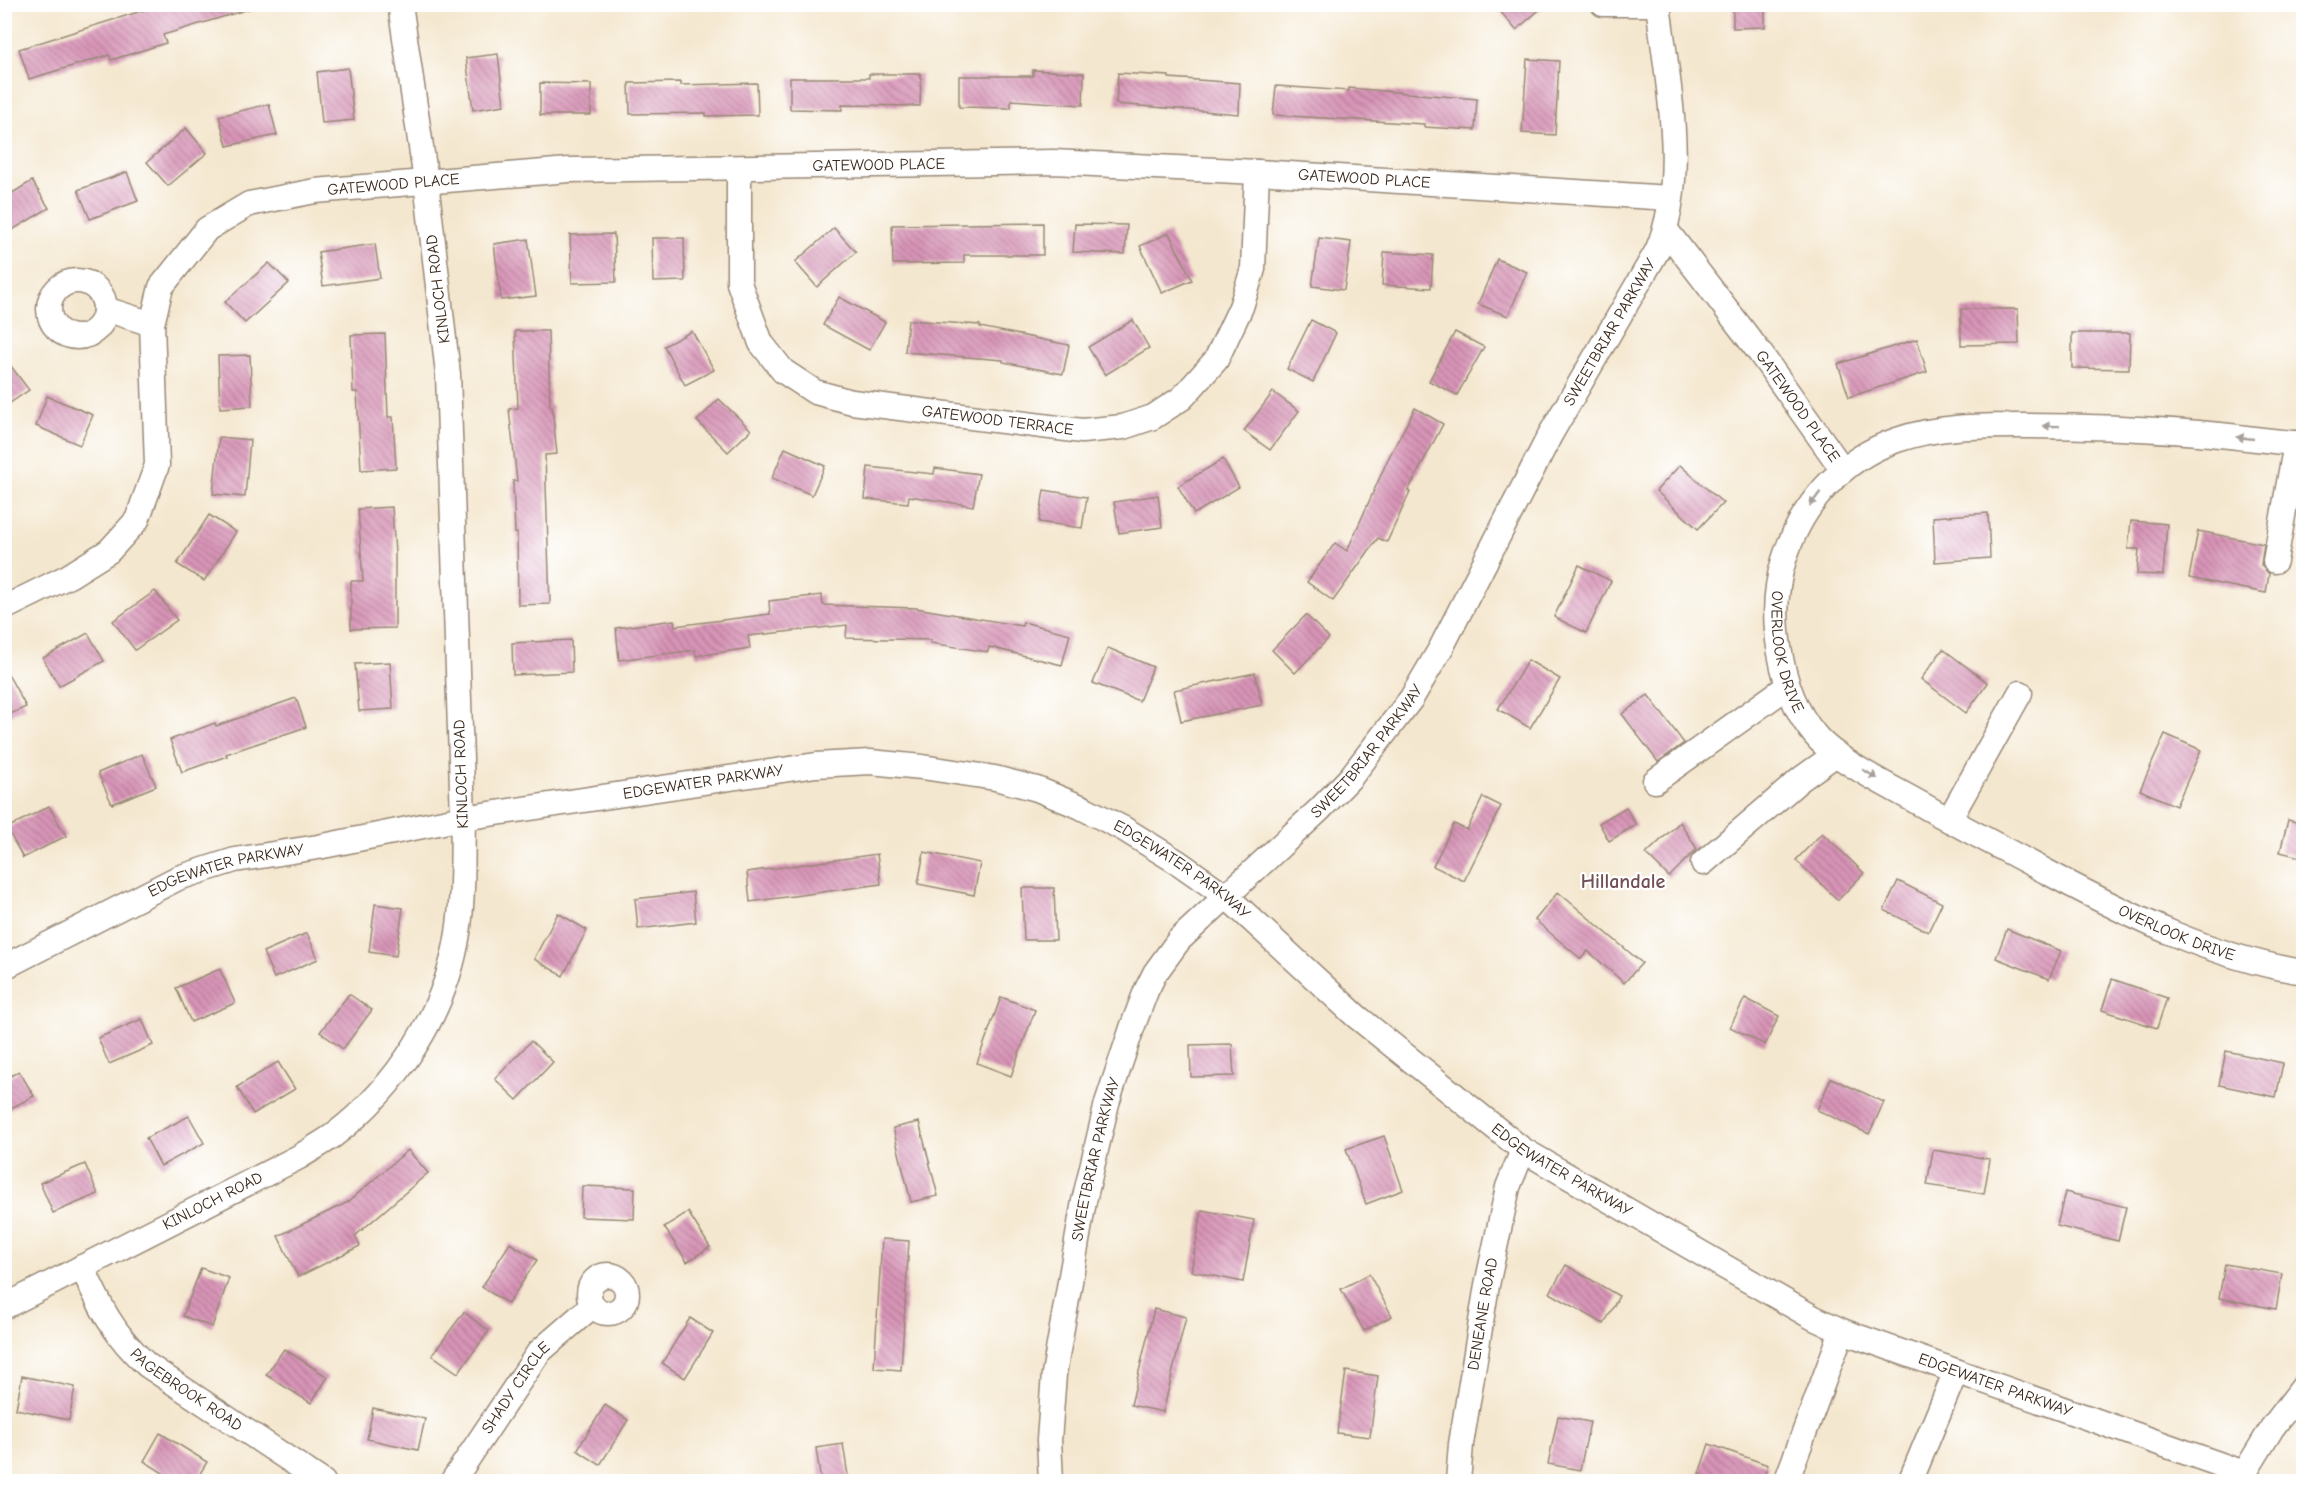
<svg xmlns="http://www.w3.org/2000/svg" width="2308" height="1486" viewBox="0 0 2308 1486" font-family="'Comic Neue',sans-serif">
	<style>
		.building { fill: url(#building-back-hatch) }
		.lines { fill: none; stroke-linecap: round; stroke-linejoin: round }
		.minor-casing { stroke: #988876; stroke-width: 27 }
		.minor { stroke: #fff; stroke-width: 24 }
		.oneway { fill: #a79f9a }
		.labels { text-anchor: middle; dominant-baseline: central; stroke-width: 4.5; stroke-linejoin: round; paint-order: stroke }
		.street-label { font-size: 16px; fill: #3b2a1e; stroke: #fff }
		.quarter-label { font-size: 20px; font-weight: bold; fill: #724f54; stroke: #fff }
	</style>
	<defs>
		<pattern id="building-back-hatch" width="6" height="6" patternUnits="userSpaceOnUse" patternTransform="scale(1.5)"><rect width="6" height="6" fill="#d894b7"/><path d="M-1 5l2 2M0 0l6 6M5-1l2 2" fill="none" stroke="#b07994"/></pattern>
	</defs>
	<rect width="100%" height="100%" fill="#fff"/>
	<filter id="ink" filterUnits="userSpaceOnUse"><feTurbulence type="fractalNoise" baseFrequency=".0167" numOctaves="2"/><feDisplacementMap in="SourceGraphic" scale="12" xChannelSelector="R" yChannelSelector="G"/><feConvolveMatrix kernelMatrix="1 2 1 2 8 2 1 2 1" color-interpolation-filters="sRGB"/></filter>
	<filter id="wash" filterUnits="userSpaceOnUse"><feTurbulence type="fractalNoise" baseFrequency=".008" numOctaves="4" result="noise"/><feDisplacementMap in="SourceGraphic" scale="24" xChannelSelector="R" yChannelSelector="G"/><feGaussianBlur stdDeviation="1.35" result="paint"/><feColorMatrix in="noise" values="0 0 0 0 0 0 0 0 0 0 0 0 0 0 0 0 0 1.4 0 .05"/><feComposite in="paint" operator="in"/></filter>
	<g filter="url(#wash)">
		<rect width="100%" height="100%" fill="#f4e7cf"/>
		<g id="blocks">
			<!-- building -->
			<g class="building">
				<path d="M164 4H248L249 9 163 35 166 43 111 60 109 55 29 79 19 49Z"/>
				<path d="M1494 4H1546L1516 30Z"/>
				<path d="M1733 4H1765V27L1733 28Z"/>
				<path d="M498 54 504 105 473 110 466 58Z"/>
				<path d="M1527 59 1559 61 1555 135 1522 133Z"/>
				<path d="M348 68 354 120 322 123 317 72Z"/>
				<path d="M1033 70 1084 73 1083 105 1011 100V108L959 107V76H1033Z"/>
				<path d="M1118 73 1169 76V78L1240 83 1239 114 1116 104Z"/>
				<path d="M869 74H921L920 106 842 105V110L790 109V78H869Z"/>
				<path d="M681 82V85L757 83 758 115 706 116V113L630 114 629 83Z"/>
				<path d="M540 83 591 84V115H540Z"/>
				<path d="M1276 86 1349 91V88L1477 99 1475 130 1424 127V124L1273 115Z"/>
				<path d="M269 104 277 135 227 146 219 116Z"/>
				<path d="M186 128 207 153 168 186 147 162Z"/>
				<path d="M127 172 138 201 90 219 78 190Z"/>
				<path d="M32 181 49 208 4 235V198Z"/>
				<path d="M1043 223V255H964V263L893 264 892 225Z"/>
				<path d="M1075 224 1127 225 1125 254 1073 252Z"/>
				<path d="M834 228 856 252 817 287 795 262Z"/>
				<path d="M1169 233 1192 280 1162 293 1140 246Z"/>
				<path d="M614 234 616 282 572 283 570 235Z"/>
				<path d="M652 238H684L685 281 653 282Z"/>
				<path d="M1319 238 1351 242 1344 290 1312 286Z"/>
				<path d="M528 239 536 296 501 300 494 244Z"/>
				<path d="M375 244 380 278 323 286 318 252Z"/>
				<path d="M1384 252 1433 255 1431 288 1382 285Z"/>
				<path d="M1497 259 1527 272 1508 316 1478 304Z"/>
				<path d="M269 263 289 283 245 323 225 302Z"/>
				<path d="M839 297 885 322 869 350 823 325Z"/>
				<path d="M1961 309H2018L2019 344 1961 345Z"/>
				<path d="M908 320 980 325V327L1069 345 1063 374 1003 362V360L905 352Z"/>
				<path d="M1133 320 1149 348 1105 375 1088 347Z"/>
				<path d="M1311 320 1336 333 1313 382 1287 369Z"/>
				<path d="M515 331H548L550 406H552L557 454 545 455 550 604 518 605 517 533H515L513 481H517L509 409 518 408Z"/>
				<path d="M692 331 714 370 685 385 664 346Z"/>
				<path d="M1455 332 1484 347 1457 395 1429 381Z"/>
				<path d="M2072 333H2130L2129 369 2072 368Z"/>
				<path d="M385 334 388 417H393L396 468 361 470 357 392H353L351 335Z"/>
				<path d="M1917 339 1927 372 1849 397 1838 364Z"/>
				<path d="M250 355 252 406 220 408 218 356Z"/>
				<path d="M4 357 29 390 4 407Z"/>
				<path d="M1273 392 1299 411 1270 450 1244 431Z"/>
				<path d="M47 396 93 415 80 445 36 426Z"/>
				<path d="M719 399 751 430 728 452 697 421Z"/>
				<path d="M1415 408 1443 424 1408 491 1410 492 1387 542 1378 538 1333 601 1307 582 1335 543 1347 551 1388 459Z"/>
				<path d="M219 437 250 440 245 497 213 494Z"/>
				<path d="M785 448 825 466 812 495 772 478Z"/>
				<path d="M1223 459 1239 487 1194 514 1178 486Z"/>
				<path d="M1680 465 1723 503 1698 529 1656 491Z"/>
				<path d="M868 467 934 474 935 468 979 474 973 506 909 496 908 503 865 499Z"/>
				<path d="M1044 490 1087 497 1082 528 1039 522Z"/>
				<path d="M1158 495 1162 527 1119 533 1114 502Z"/>
				<path d="M392 507 395 554V628L351 629V581H363L358 509Z"/>
				<path d="M1988 513 1990 558 1935 562 1933 517Z"/>
				<path d="M209 515 236 532 204 581 177 564Z"/>
				<path d="M2131 521 2167 524 2163 575 2137 574 2139 549H2128Z"/>
				<path d="M2198 531 2264 544 2261 565 2269 574 2266 593 2189 578Z"/>
				<path d="M1579 565 1611 581 1586 633 1554 617Z"/>
				<path d="M155 591 177 620 135 650 113 621Z"/>
				<path d="M822 595 823 605 916 608 1022 626 1023 622 1070 634 1062 665 989 647 988 652 930 643 931 640 846 638 847 625 748 636 750 648 696 656 695 650 619 660 616 628 674 620 675 626 770 614 769 601Z"/>
				<path d="M1306 615 1329 638 1295 673 1272 650Z"/>
				<path d="M88 633 104 661 59 686 43 658Z"/>
				<path d="M571 640 572 672 513 675 512 643Z"/>
				<path d="M1108 648 1153 667 1139 701 1093 683Z"/>
				<path d="M1943 649 1988 683 1966 713 1921 679Z"/>
				<path d="M1528 660 1560 679 1530 728 1498 709Z"/>
				<path d="M390 662 393 709 359 711 355 664Z"/>
				<path d="M4 667 26 707 4 717Z"/>
				<path d="M1255 673 1262 705 1181 721 1174 690Z"/>
				<path d="M1648 695 1684 743 1658 762 1622 714Z"/>
				<path d="M296 698 306 727 226 754 227 756 182 772 170 740 215 723 216 726Z"/>
				<path d="M2165 734 2201 750 2176 806 2140 790Z"/>
				<path d="M142 754 156 786 112 804 98 773Z"/>
				<path d="M1483 797 1501 806 1464 881 1433 866 1454 824 1467 830Z"/>
				<path d="M49 806 66 836 23 858 7 828Z"/>
				<path d="M1626 807 1636 825 1609 841 1599 823Z"/>
				<path d="M2288 820 2304 824V858L2280 852Z"/>
				<path d="M1680 822 1697 849 1669 877 1646 854Z"/>
				<path d="M1822 833 1864 873 1838 900 1796 860Z"/>
				<path d="M924 852 980 863 974 895 918 884Z"/>
				<path d="M877 854 881 884 750 902 747 872Z"/>
				<path d="M1898 881 1942 903 1928 932 1884 910Z"/>
				<path d="M1022 888H1054L1056 940H1024Z"/>
				<path d="M693 892 696 922 638 929 635 899Z"/>
				<path d="M1558 892 1642 963 1624 983 1588 951 1581 959 1535 920Z"/>
				<path d="M375 904 403 908 396 956 369 952Z"/>
				<path d="M558 913 587 930 563 976 534 959Z"/>
				<path d="M2007 929 2061 951 2049 979 1996 958Z"/>
				<path d="M307 933 318 959 274 978 263 952Z"/>
				<path d="M220 969 235 1003 191 1022 176 988Z"/>
				<path d="M2112 979 2167 998 2157 1028 2102 1010Z"/>
				<path d="M349 994 372 1010 343 1049 320 1032Z"/>
				<path d="M1001 997 1035 1010 1011 1076 977 1063Z"/>
				<path d="M1745 998 1779 1016 1765 1045 1730 1027Z"/>
				<path d="M142 1019 153 1045 109 1064 98 1038Z"/>
				<path d="M531 1041 553 1062 517 1100 495 1079Z"/>
				<path d="M1232 1044 1234 1076 1191 1077 1190 1045Z"/>
				<path d="M2226 1051 2283 1063 2276 1097 2219 1085Z"/>
				<path d="M278 1062 295 1089 253 1114 237 1087Z"/>
				<path d="M19 1071 34 1096 4 1112V1080Z"/>
				<path d="M1831 1078 1884 1102 1869 1134 1817 1110Z"/>
				<path d="M189 1116 204 1143 161 1166 146 1138Z"/>
				<path d="M919 1122 938 1196 911 1202 893 1128Z"/>
				<path d="M1384 1136 1403 1190 1366 1204 1346 1149Z"/>
				<path d="M408 1150 428 1173 355 1236 360 1246 298 1277 278 1236 348 1202Z"/>
				<path d="M1933 1150 1990 1159 1984 1194 1927 1185Z"/>
				<path d="M85 1164 98 1194 53 1213 40 1183Z"/>
				<path d="M582 1186 635 1188 634 1219 581 1217Z"/>
				<path d="M2065 1192 2126 1207 2118 1241 2057 1226Z"/>
				<path d="M1202 1210 1254 1220 1243 1282 1191 1271Z"/>
				<path d="M688 1212 710 1247 687 1262 664 1227Z"/>
				<path d="M882 1239 909 1241 901 1370 874 1368Z"/>
				<path d="M510 1243 537 1260 508 1304 482 1287Z"/>
				<path d="M2225 1264 2282 1274 2276 1309 2219 1298Z"/>
				<path d="M1566 1265 1619 1296 1604 1324 1550 1293Z"/>
				<path d="M201 1268 229 1278 212 1327 183 1316Z"/>
				<path d="M1369 1274 1392 1316 1364 1331 1341 1289Z"/>
				<path d="M1154 1309 1186 1317 1163 1412 1131 1405Z"/>
				<path d="M464 1312 489 1331 458 1373 432 1355Z"/>
				<path d="M690 1318 713 1333 685 1378 662 1363Z"/>
				<path d="M284 1349 328 1377 311 1403 266 1375Z"/>
				<path d="M1346 1371 1378 1376 1370 1437 1337 1433Z"/>
				<path d="M22 1376 75 1387 69 1420 16 1409Z"/>
				<path d="M605 1405 628 1420 600 1465 577 1450Z"/>
				<path d="M373 1408 425 1419 418 1450 367 1439Z"/>
				<path d="M1558 1416 1590 1422 1580 1470 1548 1464Z"/>
				<path d="M160 1433 207 1462 195 1482H177L144 1461Z"/>
				<path d="M843 1444 849 1482H821L816 1448Z"/>
				<path d="M1709 1444 1768 1465 1762 1482H1719L1699 1474Z"/>
			</g>
		</g>
	</g>
	<g filter="url(#ink)">
		<use href="#blocks" fill-opacity="0" stroke="#988876" stroke-width="1.5"/>
		<g class="lines">
			<defs>
				<g id="minor">
					<path d="M1603 4H1653"/>
					<path id="s1" d="M739 168V283L761 343 783 371 815 392 852 402 1082 431 1123 427 1153 417 1182 398 1216 360 1241 307 1253 269 1257 172"/>
					<path id="s2" d="M1666 230 1760 353 1843 470"/>
					<circle cx="77" cy="309" r="28"/>
					<path d="M105 309 152 324"/>
					<path id="s3" d="M2304 444C2268 441 2234 436 2199 433 2140 428 2080 426 2021 426 1979 426 1937 426 1897 440 1841 459 1801 505 1784 560 1767 613 1779 692 1815 735 1835 760 1891 787 1919 803 1961 827 2004 849 2047 872 2128 915 2212 958 2304 972"/>
					<path d="M2275 561 2296 443"/>
					<path id="s4" d="M4 608 69 576 109 551 137 520 157 465 152 324 161 287 207 229 249 204 315 191 569 170 1053 162 1257 172 1670 198"/>
					<path d="M1655 781 1788 686"/>
					<path d="M1949 820 2020 693"/>
					<path d="M1703 863 1801 779 1836 754"/>
					<path id="s5" d="M4 967 178 878 235 860 318 847 463 818 816 765 870 762 922 767 995 778 1037 789 1081 807 1124 829 1179 863 1226 896 1356 1016 1523 1150 1718 1263 1814 1318 1842 1331 2244 1473"/>
					<path id="s6" d="M82 1267C101 1308 113 1334 147 1365L323 1482"/>
					<circle cx="608" cy="1294" r="19"/>
					<path id="s7" d="M4 1307 299 1157C310 1150 323 1143 334 1135 397 1087 446 1012 458 933 464 895 462 856 463 818L448 374 426 181 400 4"/>
					<path id="s8" d="M452 1482 539 1352 592 1306"/>
					<path id="s9" d="M1051 1482 1049 1440 1054 1374 1084 1201 1107 1103 1132 1028 1146 991 1155 973 1179 940 1319 810 1350 778 1411 699 1441 648 1550 435 1657 251C1689 178 1667 81 1658 4"/>
					<path id="s10" d="M1458 1482 1461 1444 1487 1285 1508 1187 1523 1150"/>
					<path d="M1786 1482 1842 1331"/>
					<path d="M1910 1482 1956 1371"/>
					<path d="M2239 1482 2272 1428 2304 1386"/>
				</g>
			</defs>
			<!-- minor casing -->
			<use href="#minor" class="minor-casing"/>
			<!-- minor -->
			<use href="#minor" class="minor"/>
		</g>
		<!-- one-way arrows -->
		<defs><path id="oneway-solid" d="M-6-.8H1V-3.2L6.5 0L1 3.2V.8H-6Z" transform="scale(1.5)"/></defs>
		<g class="oneway">
			<use href="#oneway-solid" transform="translate(2051 426) rotate(-179)"/>
			<use href="#oneway-solid" transform="translate(2245 438) rotate(-174)"/>
			<use href="#oneway-solid" transform="translate(1815 499) rotate(127)"/>
			<use href="#oneway-solid" transform="translate(1870 774) rotate(31)"/>
		</g>
	</g>
	<g class="labels">
		<!-- street labels -->
		<g class="street-label">
			<text stroke="none"><textPath href="#s4" startOffset="1154">GATEWOOD PLACE</textPath></text>
			<text stroke="none"><textPath href="#s4" startOffset="1640">GATEWOOD PLACE</textPath></text>
			<text stroke="none"><textPath href="#s4" startOffset="668">GATEWOOD PLACE</textPath></text>
			<text transform="translate(438 289) rotate(-97)">KINLOCH ROAD</text>
			<text stroke="none"><textPath href="#s9" startOffset="1317">SWEETBRIAR PARKWAY</textPath></text>
			<text stroke="none"><textPath href="#s2" startOffset="220">GATEWOOD PLACE</textPath></text>
			<text stroke="none"><textPath href="#s1" startOffset="438">GATEWOOD TERRACE</textPath></text>
			<text stroke="none"><textPath href="#s3" startOffset="674">OVERLOOK DRIVE</textPath></text>
			<text stroke="none"><textPath href="#s9" startOffset="831">SWEETBRIAR PARKWAY</textPath></text>
			<text transform="translate(461 774) rotate(-92)">KINLOCH ROAD</text>
			<text stroke="none"><textPath href="#s5" startOffset="730">EDGEWATER PARKWAY</textPath></text>
			<text stroke="none"><textPath href="#s5" startOffset="244">EDGEWATER PARKWAY</textPath></text>
			<text stroke="none"><textPath href="#s5" startOffset="1234">EDGEWATER PARKWAY</textPath></text>
			<text stroke="none"><textPath href="#s3" startOffset="1178">OVERLOOK DRIVE</textPath></text>
			<text stroke="none"><textPath href="#s9" startOffset="327">SWEETBRIAR PARKWAY</textPath></text>
			<text stroke="none"><textPath href="#s5" startOffset="1720">EDGEWATER PARKWAY</textPath></text>
			<text stroke="none"><textPath href="#s7" startOffset="234">KINLOCH ROAD</textPath></text>
			<text stroke="none"><textPath href="#s10" startOffset="170">DENEANE ROAD</textPath></text>
			<text stroke="none"><textPath href="#s5" startOffset="2206">EDGEWATER PARKWAY</textPath></text>
			<text stroke="none"><textPath href="#s6" startOffset="165">PAGEBROOK ROAD</textPath></text>
			<text stroke="none"><textPath href="#s8" startOffset="114">SHADY CIRCLE</textPath></text>
		</g>
		<!-- quarter labels -->
		<g class="quarter-label">
			<text x="1623" y="881">Hillandale</text>
		</g>
	</g>
	<!-- margin -->
	<rect width="2308" height="1486" fill="none" stroke="#fff" stroke-width="24"/>
</svg>
